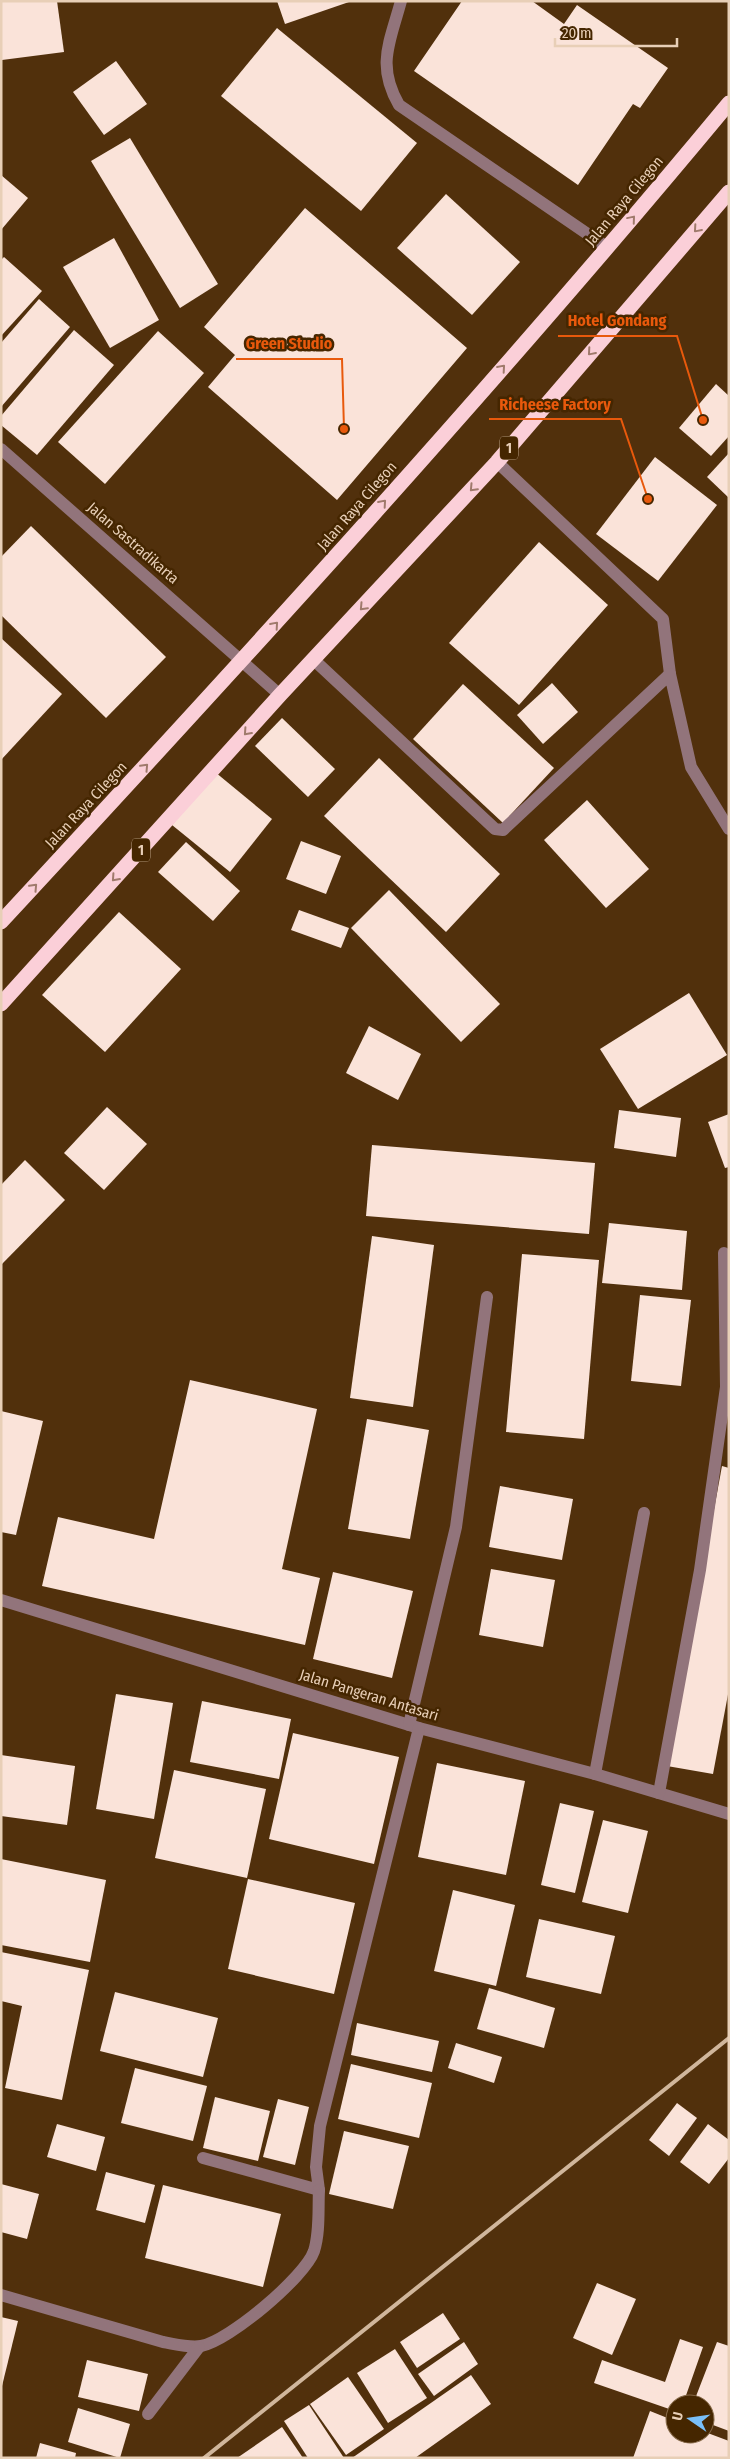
<svg xmlns="http://www.w3.org/2000/svg" width="730" height="2459" viewBox="0 0 730 2459" font-family="'Fira Sans Condensed',sans-serif">
	<style>
		.building { fill: #fae3d9 }
		.lines { fill: none; stroke-linecap: round; stroke-linejoin: round }
		.minor { stroke: #92747b; stroke-width: 12 }
		.highway { stroke: #fbcfd8; stroke-width: 15 }
		.rail { stroke: #d0b69c; stroke-width: 4 }
		.oneway { stroke: #a07a6c }
		.labels { text-anchor: middle; dominant-baseline: central; stroke-width: 5; stroke-linejoin: round; paint-order: stroke }
		.shield { fill: #452600; stroke: #b79c80; stroke-width: 1 }
		.shield-label { font-size: 14px; font-weight: bold; fill: #e8cfb7 }
		.street-label { font-size: 15px; fill: #e8cfb7; stroke: #452600 }
		.leader { fill: none; stroke: #e8590c; stroke-width: 2 }
		.callout-dot { fill: #e8590c; stroke: #452600; stroke-width: 2 }
		.callout-label { font-size: 16px; text-anchor: middle; font-weight: bold; fill: #e8590c; stroke: #452600; stroke-width: 5; stroke-linejoin: round; paint-order: stroke }
	</style>
	<rect width="100%" height="100%" fill="#51300c"/>
	<!-- building -->
	<g class="building">
		<path d="M1 1H57L64 52 2 60Z"/>
		<path d="M277 1H349V2L285 24Z"/>
		<path d="M462 1H532L564 24 577 5 668 68 640 108 633 104 578 185 414 71Z"/>
		<path d="M277 28 417 143 361 211 221 96Z"/>
		<path d="M116 61 147 104 104 135 73 92Z"/>
		<path d="M130 138 218 284 180 308 91 161Z"/>
		<path d="M1 175 28 198 1 230Z"/>
		<path d="M446 194 520 262 472 315 397 248Z"/>
		<path d="M305 208 467 348 337 500 208 387 235 355 204 327Z"/>
		<path d="M114 238 159 320 110 348 63 267Z"/>
		<path d="M4 257 42 291 1 336V260Z"/>
		<path d="M39 299 70 327 1 407V343Z"/>
		<path d="M74 330 114 365 37 455 1 425V416Z"/>
		<path d="M158 331 204 373 105 484 58 442Z"/>
		<path d="M716 384 729 396V436L711 456 679 428Z"/>
		<path d="M729 453V498L707 477Z"/>
		<path d="M655 457 717 505 658 581 596 534Z"/>
		<path d="M31 526 166 657 106 718 1 615V557Z"/>
		<path d="M539 542 608 605 519 705 449 643Z"/>
		<path d="M1 638 62 694 1 760Z"/>
		<path d="M552 683 578 712 543 744 517 715Z"/>
		<path d="M463 684 554 768 503 823 413 739Z"/>
		<path d="M282 718 335 769 308 797 255 746Z"/>
		<path d="M379 758 500 874 446 932 324 816Z"/>
		<path d="M215 772 272 819 230 872 172 825Z"/>
		<path d="M587 800 649 869 606 908 544 840Z"/>
		<path d="M301 841 341 856 326 894 286 879Z"/>
		<path d="M186 842 240 891 213 921 158 872Z"/>
		<path d="M389 890 500 1004 461 1042 351 928Z"/>
		<path d="M299 910 349 928 341 948 291 930Z"/>
		<path d="M119 912 181 969 105 1052 42 995Z"/>
		<path d="M689 993 727 1055 638 1109 600 1049Z"/>
		<path d="M369 1026 421 1054 398 1100 346 1073Z"/>
		<path d="M107 1107 147 1144 104 1190 64 1153Z"/>
		<path d="M619 1110 681 1118 676 1157 614 1148Z"/>
		<path d="M729 1114V1167L725 1168 708 1122Z"/>
		<path d="M372 1145 595 1163 589 1234 366 1216Z"/>
		<path d="M25 1160 65 1200 1 1265V1185Z"/>
		<path d="M609 1223 687 1231 682 1290 602 1283Z"/>
		<path d="M372 1236 434 1245 413 1407 350 1398Z"/>
		<path d="M522 1254 599 1260 584 1439 506 1432Z"/>
		<path d="M640 1295 691 1300 681 1386 631 1381Z"/>
		<path d="M190 1380 317 1409 282 1569 320 1578 305 1645 42 1586 58 1517 154 1539Z"/>
		<path d="M1 1411 43 1421 16 1535 1 1532Z"/>
		<path d="M367 1419 429 1430 410 1539 348 1529Z"/>
		<path d="M722 1466 729 1468V1689L713 1774 667 1766Z"/>
		<path d="M500 1486 573 1499 562 1560 489 1547Z"/>
		<path d="M491 1569 555 1580 543 1647 479 1635Z"/>
		<path d="M333 1572 413 1591 392 1678 313 1659Z"/>
		<path d="M116 1694 173 1703 154 1819 96 1809Z"/>
		<path d="M202 1701 291 1719 279 1779 190 1762Z"/>
		<path d="M293 1733 399 1757 374 1864 269 1839Z"/>
		<path d="M1 1755 75 1766 67 1825 1 1816Z"/>
		<path d="M437 1763 525 1781 506 1875 418 1857Z"/>
		<path d="M174 1770 266 1789 247 1878 155 1858Z"/>
		<path d="M560 1803 594 1811 575 1893 541 1885Z"/>
		<path d="M603 1820 648 1831 628 1913 582 1902Z"/>
		<path d="M1 1859 106 1880 90 1962 1 1945Z"/>
		<path d="M248 1879 355 1903 334 1994 228 1969Z"/>
		<path d="M453 1890 515 1905 496 1986 434 1971Z"/>
		<path d="M539 1919 615 1936 601 1994 526 1977Z"/>
		<path d="M1 1952 89 1970 62 2100 5 2088 22 2006 1 2001Z"/>
		<path d="M489 1988 555 2008 544 2048 477 2029Z"/>
		<path d="M115 1992 218 2018 203 2077 100 2051Z"/>
		<path d="M357 2023 439 2041 432 2072 351 2055Z"/>
		<path d="M456 2043 502 2057 494 2083 448 2068Z"/>
		<path d="M351 2064 432 2083 419 2138 338 2119Z"/>
		<path d="M135 2068 207 2086 193 2141 121 2123Z"/>
		<path d="M215 2097 270 2111 258 2161 203 2148Z"/>
		<path d="M278 2099 309 2107 295 2165 263 2157Z"/>
		<path d="M677 2103 697 2118 669 2156 649 2140Z"/>
		<path d="M57 2124 105 2137 96 2171 47 2157Z"/>
		<path d="M708 2124 729 2140V2158L709 2184 680 2162Z"/>
		<path d="M344 2131 409 2146 393 2209 329 2194Z"/>
		<path d="M106 2172 155 2185 145 2223 96 2210Z"/>
		<path d="M1 2184 39 2194 27 2239 1 2232Z"/>
		<path d="M163 2185 281 2214 263 2287 145 2258Z"/>
		<path d="M597 2283 636 2299 612 2355 573 2338Z"/>
		<path d="M443 2313 460 2339 417 2368 400 2342Z"/>
		<path d="M1 2317 18 2321 2 2386H1Z"/>
		<path d="M680 2339 703 2347 683 2404H675V2411L594 2383 602 2360 665 2382Z"/>
		<path d="M464 2342 478 2364 434 2396 418 2374Z"/>
		<path d="M717 2342 729 2346V2431L705 2422V2404H693Z"/>
		<path d="M395 2349 427 2398 388 2423 357 2373Z"/>
		<path d="M87 2360 148 2374 139 2411 78 2397Z"/>
		<path d="M471 2375 491 2404 415 2458H352Z"/>
		<path d="M348 2377 384 2429 346 2455 310 2404Z"/>
		<path d="M309 2405 344 2458H308L284 2421Z"/>
		<path d="M78 2408 130 2424 120 2458 68 2442Z"/>
		<path d="M650 2411 675 2421V2434H705V2432L729 2441V2458H633Z"/>
		<path d="M282 2427 303 2458H237Z"/>
		<path d="M40 2443 76 2453 75 2458H36Z"/>
	</g>
	<g class="lines">
		<!-- minor -->
		<g class="minor">
			<path d="M401 1C390 42 376 65 399 105L608 248"/>
			<path d="M1 449 280 695"/>
			<path d="M497 462 663 619 670 674"/>
			<path d="M314 660 495 829 503 830 670 674 691 767 729 829"/>
			<path d="M1 1600 419 1728 595 1774 729 1814"/>
			<path d="M409 1725 456 1527 487 1297"/>
			<path d="M595 1774 644 1513"/>
			<path d="M659 1793 700 1570 726 1387 724 1253"/>
			<path d="M203 2158 319 2190 316 2167 320 2126 419 1728"/>
			<path d="M1 2295 163 2342C175 2344 189 2348 201 2346 229 2341 305 2277 314 2251 320 2232 318 2210 319 2190"/>
			<path d="M148 2414 199 2347"/>
		</g>
		<!-- highway -->
		<g class="highway">
			<path d="M1 922C249 654 496 384 729 103"/>
			<path d="M1 1004 280 695 497 462 729 192"/>
		</g>
		<!-- rail -->
		<path class="rail" d="M204 2458 729 2038"/>
	</g>
	<!-- one-way arrows -->
	<defs><path id="oneway-chevron" d="M-2-3.5L2.5 0L-2 3.5" fill="none" stroke-width="1.6" stroke-linecap="round" stroke-linejoin="round" transform="scale(1.25)"/></defs>
	<g class="oneway">
		<use href="#oneway-chevron" transform="translate(632 219) rotate(-50)"/>
		<use href="#oneway-chevron" transform="translate(697 229) rotate(131)"/>
		<use href="#oneway-chevron" transform="translate(591 352) rotate(131)"/>
		<use href="#oneway-chevron" transform="translate(502 368) rotate(-49)"/>
		<use href="#oneway-chevron" transform="translate(473 488) rotate(133)"/>
		<use href="#oneway-chevron" transform="translate(383 503) rotate(-49)"/>
		<use href="#oneway-chevron" transform="translate(363 607) rotate(133)"/>
		<use href="#oneway-chevron" transform="translate(275 625) rotate(-49)"/>
		<use href="#oneway-chevron" transform="translate(247 732) rotate(132)"/>
		<use href="#oneway-chevron" transform="translate(145 767) rotate(-47)"/>
		<use href="#oneway-chevron" transform="translate(115 878) rotate(132)"/>
		<use href="#oneway-chevron" transform="translate(34 887) rotate(-47)"/>
	</g>
	<g class="labels">
		<!-- shield labels -->
		<g class="shield">
			<rect x="500" y="436.5" width="18" height="23" rx="4"/>
			<rect x="132" y="838.5" width="18" height="23" rx="4"/>
		</g>
		<g class="shield-label">
			<text x="509" y="448">1</text>
			<text x="141" y="850">1</text>
		</g>
		<!-- street labels -->
		<g class="street-label">
			<text transform="translate(624 201) rotate(-50)">Jalan Raya Cilegon</text>
			<text transform="translate(357 506) rotate(-49)">Jalan Raya Cilegon</text>
			<text transform="translate(133 543) rotate(41)">Jalan Sastradikarta</text>
			<text transform="translate(86 805) rotate(-47)">Jalan Raya Cilegon</text>
			<text transform="translate(369 1695) rotate(17)">Jalan Pangeran Antasari</text>
		</g>
	</g>
	<!-- callouts -->
	<path class="leader" d="M703 420L677 336H558M344 429L342 359H236M648 499L621 419H489"/>
	<g class="callout-dot">
		<circle cx="703" cy="420" r="5"/>
		<circle cx="344" cy="429" r="5"/>
		<circle cx="648" cy="499" r="5"/>
	</g>
	<g class="callout-label">
		<text x="617" y="326">Hotel Gondang</text>
		<text x="289" y="349">Green Studio</text>
		<text x="555" y="410">Richeese Factory</text>
	</g>
	<!-- border -->
	<rect width="730" height="2459" fill="none" stroke="#e8cfb7" stroke-width="5"/>
	<!-- north arrow -->
	<g transform="translate(690 2419) rotate(283)"><circle r="24" fill="#452600" stroke="#866a49"/>
	<path d="M0-4L9 19L0 12L-9 19Z" fill="#79bff8"/>
	<text y="-8" font-size="14" font-weight="bold" text-anchor="middle" fill="#e8cfb7">U</text>
	</g>
	<!-- scale -->
	<path d="M555 38v8h122v-8" fill="none" stroke="#e8cfb7" stroke-width="2.5"/>
	<text x="562" y="38" font-size="15" fill="#e8cfb7" stroke="#452600" stroke-width="4" paint-order="stroke">20 m</text>
</svg>
